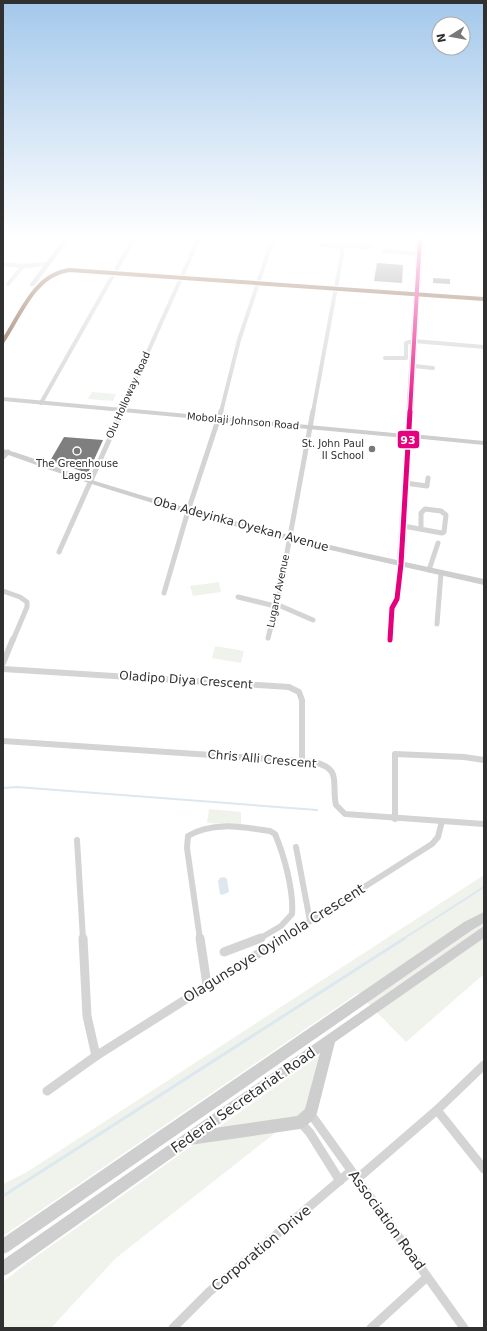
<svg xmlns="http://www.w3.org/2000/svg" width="487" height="1331" viewBox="0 0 487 1331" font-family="'DejaVu Sans',sans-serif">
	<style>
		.green { fill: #eff3ec }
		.water { fill: #dde7f0 }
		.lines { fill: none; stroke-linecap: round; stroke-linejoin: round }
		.stream-far1 { stroke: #dde7f0; stroke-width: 2 }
		.stream { stroke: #dde7f0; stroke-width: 3 }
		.building { fill: #7f7f7f }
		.street-far3 { stroke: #d4d4d4; stroke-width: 4 }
		.street-far2 { stroke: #d4d4d4; stroke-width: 5 }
		.street-far1 { stroke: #d4d4d4; stroke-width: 6 }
		.street { stroke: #d4d4d4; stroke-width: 9 }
		.secondary { fill: #cecece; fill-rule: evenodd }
		.primary { fill: #c8c8c8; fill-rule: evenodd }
		.bus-1-casing { stroke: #fff; stroke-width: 6 }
		.bus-2-far1-casing { stroke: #fff; stroke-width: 6 }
		.bus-2-casing { stroke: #fff; stroke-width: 8 }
		.bus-1 { stroke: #7a4b2a; stroke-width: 4 }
		.bus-2-far1 { stroke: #e5007d; stroke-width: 4 }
		.bus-2 { stroke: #e5007d; stroke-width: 5 }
		.poi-dot { fill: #787878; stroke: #fff; stroke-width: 1.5 }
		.labels { text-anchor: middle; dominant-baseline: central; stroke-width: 4; stroke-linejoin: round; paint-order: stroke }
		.far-street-label { font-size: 10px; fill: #303030; stroke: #fff }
		.far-poi-label { font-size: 10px; fill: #303030; stroke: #fff; text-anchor: end }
		.street-label { font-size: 12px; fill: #303030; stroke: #fff }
		.near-street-label { font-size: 14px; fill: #303030; stroke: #fff }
		.line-badge { stroke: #fff; stroke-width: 1.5 }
		.badge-label { font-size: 11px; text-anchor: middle; font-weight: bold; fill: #fff }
	</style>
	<rect width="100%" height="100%" fill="#fff"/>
	<!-- green -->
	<g class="green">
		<path d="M92 392 116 394 113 401 88 399Z"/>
		<path d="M219 582 221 592 193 596 190 586Z"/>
		<path d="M215 646 244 651 241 663 212 658Z"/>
		<path d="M209 809 241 812V825L207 823Z"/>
		<path d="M484 875V974L406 1042 358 993 3 1236V1184L27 1172Z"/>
		<path d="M323 1053 311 1107 275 1133 116 1258 51 1328H3V1282L27 1263Z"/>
	</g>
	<!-- water -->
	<path class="water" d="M224 877 227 879 229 892 222 895 220 894 218 881 220 878Z"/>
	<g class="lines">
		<!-- stream-far1 -->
		<g class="stream-far1">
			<path d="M3 788 17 787 317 810"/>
			<path d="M403 939 484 887"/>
		</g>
		<!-- stream -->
		<path class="stream" d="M3 1196 405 938"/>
	</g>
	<!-- building -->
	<g class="building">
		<path d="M377 263 403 265 402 283 374 281Z"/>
		<path d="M433 278 450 279V284L433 283Z"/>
		<path d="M64 437 103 440 88 473 50 461Z"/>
	</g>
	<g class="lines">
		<!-- street-far3 -->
		<g class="street-far3">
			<path d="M322 245 343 247"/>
			<path d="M343 246 372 247"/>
			<path d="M384 251 419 254"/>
			<path d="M3 264 23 266 48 264"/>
			<path d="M8 284 23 266"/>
			<path d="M385 358H406V343L414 341 484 347"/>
			<path d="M414 366 433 368"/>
			<path d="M41 403 134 238"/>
			<path d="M121 412 199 238"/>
			<path d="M221 412 239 340 273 238"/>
			<path d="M313 412 345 238"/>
		</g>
		<!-- street-far2 -->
		<g class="street-far2">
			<path d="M3 457 8 452"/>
			<path d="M405 483 427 486 428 478"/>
			<path d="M403 526 442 533 444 532 446 515 441 511 425 509 421 513V528"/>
			<path d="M59 552 122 411"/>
			<path d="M429 570 438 543"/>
			<path d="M3 591 20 597 27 602V607L13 640"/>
			<path d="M164 593 188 511 221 411"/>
			<path d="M238 597 275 606"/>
			<path d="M276 604 313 620"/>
			<path d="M437 624 441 573"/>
			<path d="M268 638 279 596 313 411"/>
			<path d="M390 640 392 608 397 599 401 564"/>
		</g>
		<!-- street-far1 -->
		<g class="street-far1">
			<path d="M3 663 13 639"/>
			<path d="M3 669 289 687 299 692 302 700V761"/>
			<path d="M3 741 314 762C343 769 331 784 336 805L345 814 484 824"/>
			<path d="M395 819V754L464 757 484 760"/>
			<path d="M77 840 83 939"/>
			<path d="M296 847 310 921"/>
			<path d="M200 939 187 848 188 836C212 821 243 827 270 831L275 834C284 855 294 891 292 914L281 926 259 939"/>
			<path d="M282 939 432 844 438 837 442 821"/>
		</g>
		<!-- street -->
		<g class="street">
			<path d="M83 938 87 1016 96 1056"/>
			<path d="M200 938 207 985"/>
			<path d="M224 952 261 938"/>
			<path d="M47 1091 96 1056 283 938"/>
			<path d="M437 1110 484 1169"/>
			<path d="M310 1113 464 1328"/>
			<path d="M300 1122 310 1133 340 1181"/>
			<path d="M357 1179 437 1110 484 1065"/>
			<path d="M173 1328 209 1292 351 1171"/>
			<path d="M371 1328 427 1277"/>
		</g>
		<!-- secondary -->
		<g class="secondary">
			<path d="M417 238H423L412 434 484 441V445L412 438 405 562 484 579V585C384 562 283 541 184 512 123 495 63 475 3 453V449C34 457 64 471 95 481 194 512 296 538 397 560L405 438 3 401V397L405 434Z"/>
			<path d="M484 912V923L472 930 8 1252 3 1254V1238L464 922Z"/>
			<path d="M484 926V938L335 1042 317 1113C314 1120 307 1126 300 1129L190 1145 8 1274 3 1276V1260ZM320 1053 305 1109 297 1116 214 1128Z"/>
		</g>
		<!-- primary -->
		<g class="primary">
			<path d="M64 238H70L34 286H30V284Z"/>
			<path d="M69 269 484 297V301L69 272C36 277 23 316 6 341L3 343V336L37 284 51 273Z"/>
		</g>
		<defs>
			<path id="bus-1" d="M3 341C21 314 34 275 69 270L484 299"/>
			<path id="bus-2-far1" d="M410 412 420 238"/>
			<path id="bus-2" d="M390 640 392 608 397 599 401 564 410 411"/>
		</defs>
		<!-- bus-1 casing -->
		<use href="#bus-1" class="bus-1-casing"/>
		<!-- bus-2-far1 casing -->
		<use href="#bus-2-far1" class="bus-2-far1-casing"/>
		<!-- bus-2 casing -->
		<use href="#bus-2" class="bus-2-casing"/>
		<!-- bus-1 -->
		<use href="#bus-1" class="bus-1"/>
		<!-- bus-2-far1 -->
		<use href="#bus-2-far1" class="bus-2-far1"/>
		<!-- bus-2 -->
		<use href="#bus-2" class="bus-2"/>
	</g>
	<!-- sky -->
	<linearGradient id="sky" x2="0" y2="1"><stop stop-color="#a3c8eb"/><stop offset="0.56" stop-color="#fff"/><stop offset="1" stop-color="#fff" stop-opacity="0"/></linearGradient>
	<rect width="487" height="425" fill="url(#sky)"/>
	<!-- markers -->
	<g class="poi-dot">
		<circle cx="372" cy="449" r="4"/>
		<circle cx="77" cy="451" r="4"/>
	</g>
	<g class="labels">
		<!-- far-street labels -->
		<g class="far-street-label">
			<text transform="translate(128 395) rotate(-66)">Olu Holloway Road</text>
			<text transform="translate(243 421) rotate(5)">Mobolaji Johnson Road</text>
			<text transform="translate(278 591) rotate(-78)">Lugard Avenue</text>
		</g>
		<!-- far-poi labels -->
		<g class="far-poi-label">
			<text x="364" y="443">St. John Paul<tspan x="364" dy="12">II School</tspan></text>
			<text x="77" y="463" text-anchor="middle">The Greenhouse<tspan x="77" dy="12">Lagos</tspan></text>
		</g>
		<!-- street labels -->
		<g class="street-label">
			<text transform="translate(241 524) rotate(15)">Oba Adeyinka Oyekan Avenue</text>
			<text transform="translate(186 680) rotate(4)">Oladipo Diya Crescent</text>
			<text transform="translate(262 759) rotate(5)">Chris Alli Crescent</text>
		</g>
		<!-- near-street labels -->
		<g class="near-street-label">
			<text transform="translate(274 943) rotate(-32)">Olagunsoye Oyinlola Crescent</text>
			<text transform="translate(243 1100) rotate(-35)">Federal Secretariat Road</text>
			<text transform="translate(387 1220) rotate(54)">Association Road</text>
			<text transform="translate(261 1248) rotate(-40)">Corporation Drive</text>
		</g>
	</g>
	<rect class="line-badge" x="397" y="430" width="23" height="19" rx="4" fill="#e5007d"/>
	<g class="badge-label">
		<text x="408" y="444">93</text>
	</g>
	<!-- border -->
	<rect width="487" height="1331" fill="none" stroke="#303030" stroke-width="8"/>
	<!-- north arrow -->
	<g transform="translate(451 36) rotate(259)"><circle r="19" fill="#ffffff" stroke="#acacac"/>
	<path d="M0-3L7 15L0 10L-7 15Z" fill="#787878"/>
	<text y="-6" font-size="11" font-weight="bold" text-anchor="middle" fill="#303030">N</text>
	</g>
</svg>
